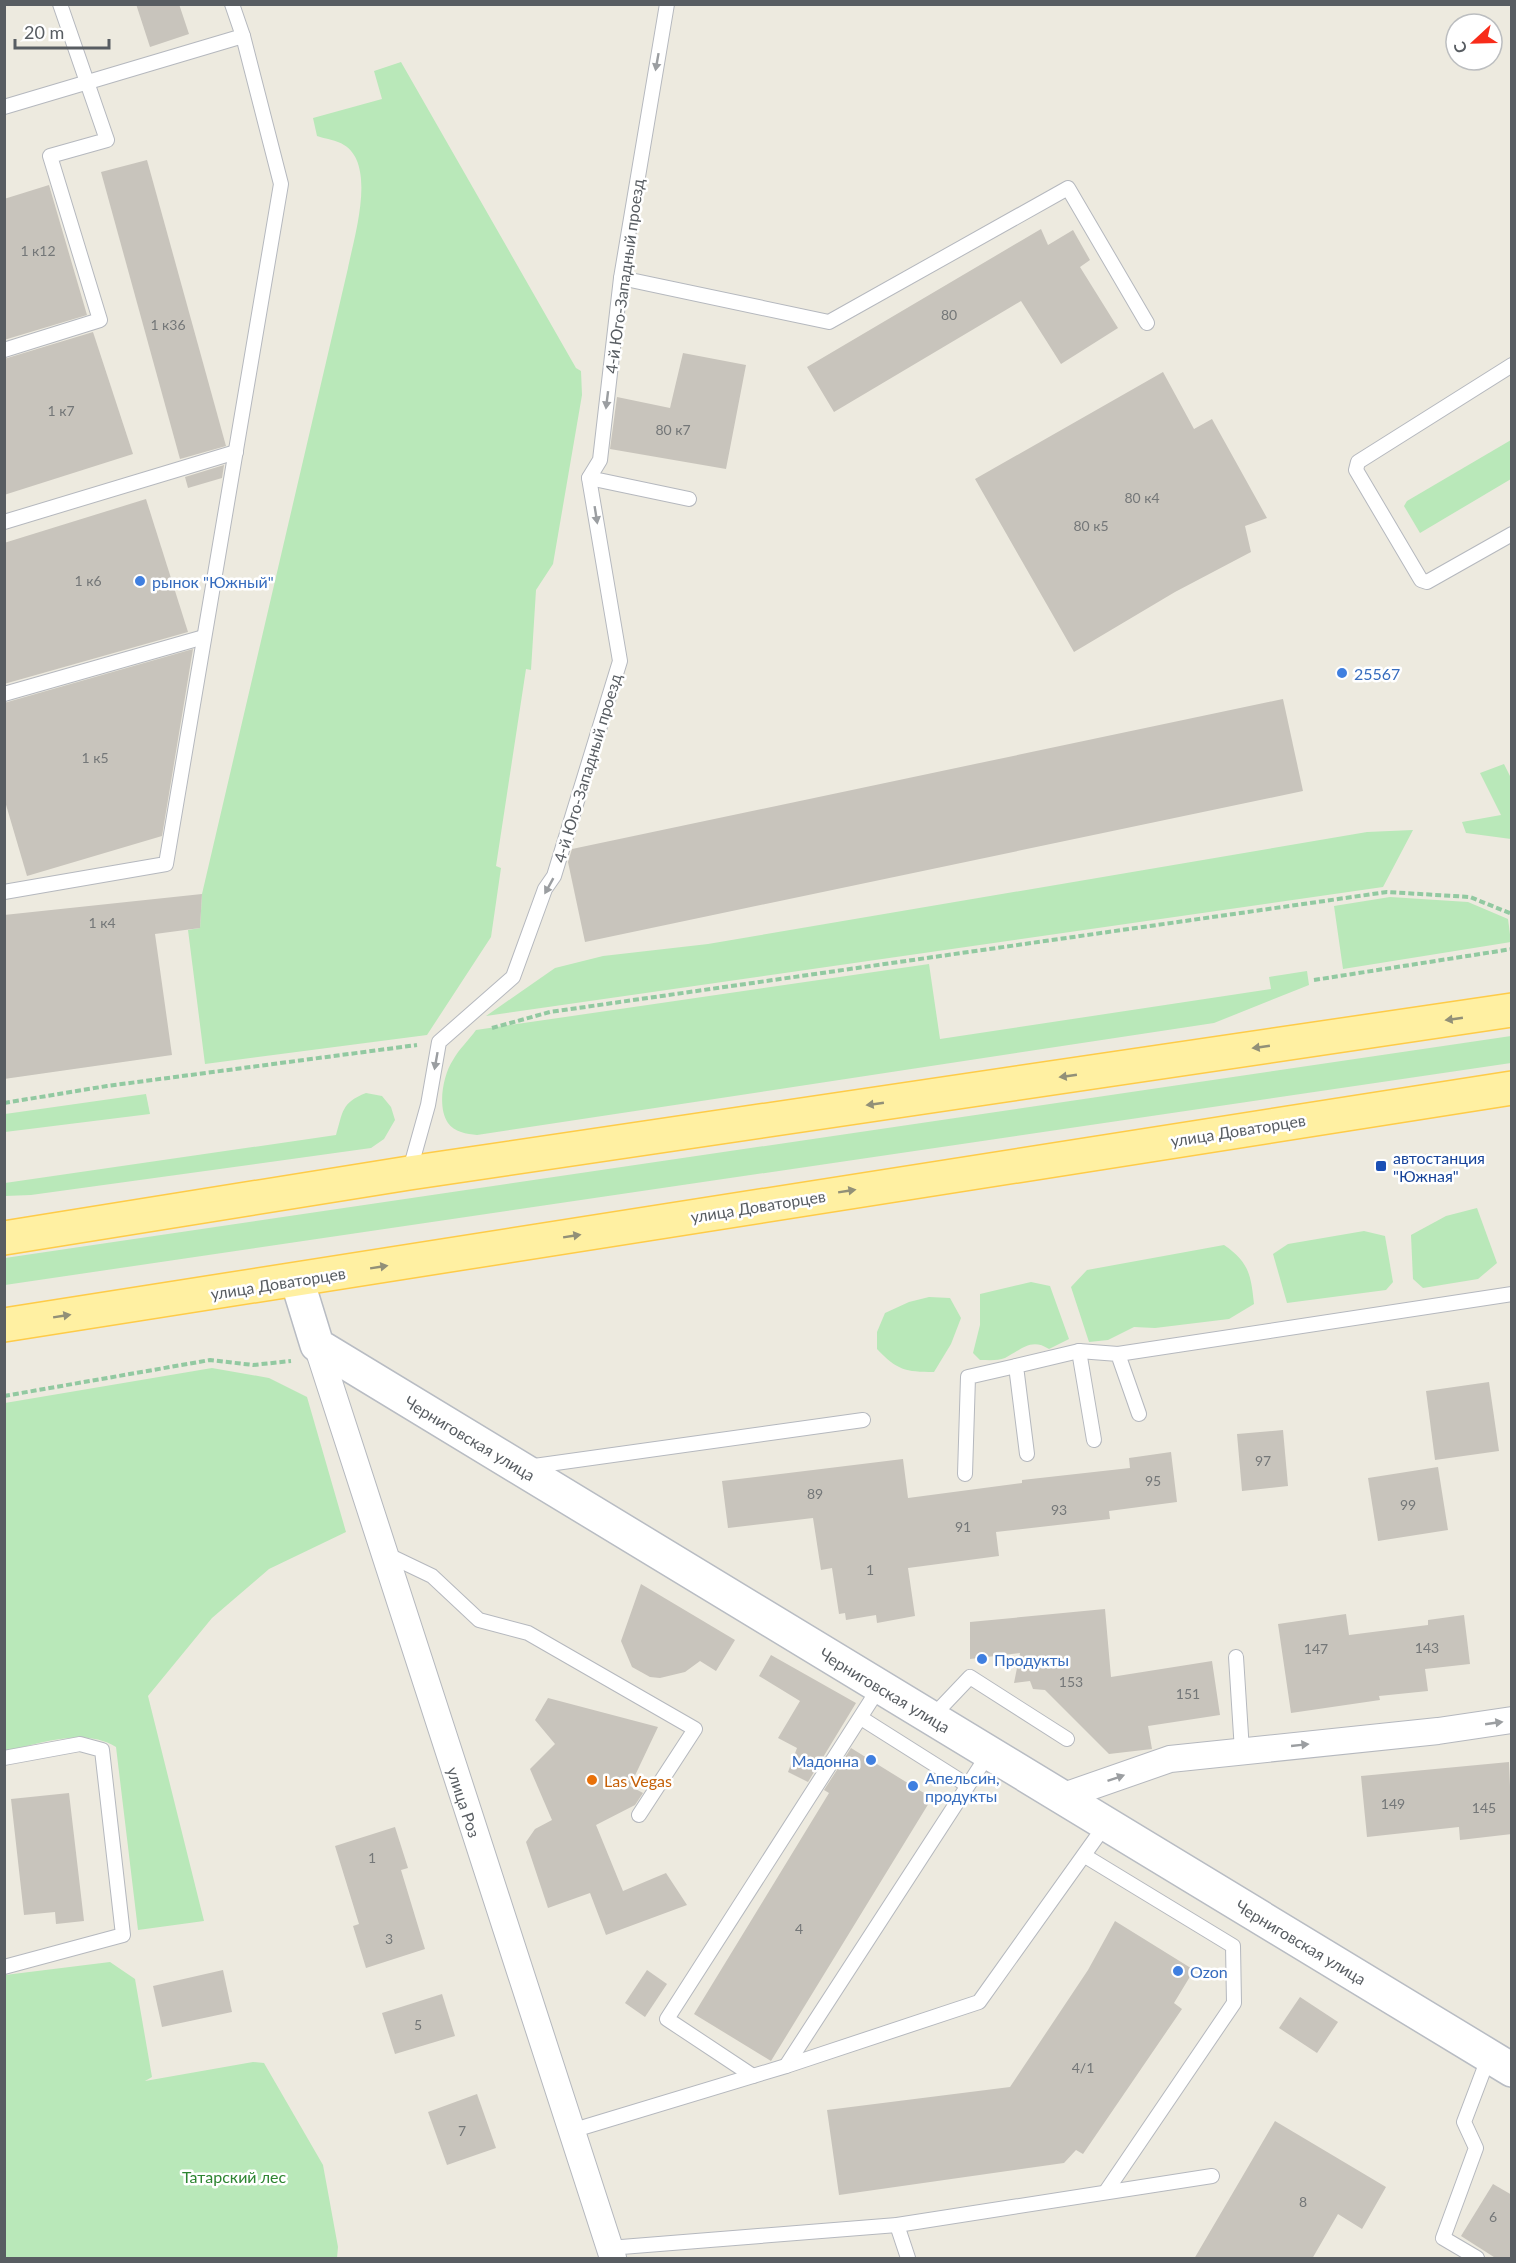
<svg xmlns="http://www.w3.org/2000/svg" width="1516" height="2263" viewBox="0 0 1516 2263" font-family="Lato,sans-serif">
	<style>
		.green { fill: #b9e8b9 }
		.building { fill: #c8c4bc }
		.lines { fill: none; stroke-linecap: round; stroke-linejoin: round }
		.lane-casing { stroke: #b5b8be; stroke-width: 16 }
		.street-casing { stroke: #b5b8be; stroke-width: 28 }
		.secondary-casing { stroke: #b8bcc3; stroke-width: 36 }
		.primary-casing { stroke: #fecb48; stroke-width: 36 }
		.path { stroke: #92c9a1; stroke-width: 4; stroke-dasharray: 6 3; stroke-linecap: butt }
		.lane { stroke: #fff; stroke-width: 14 }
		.street { stroke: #fff; stroke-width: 26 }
		.secondary { stroke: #fff; stroke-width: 33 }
		.primary { stroke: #fff0a2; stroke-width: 33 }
		.oneway { fill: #9b9ea1 }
		.oneway2 { fill: #929078 }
		.shop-dot { fill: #3f7fe0; stroke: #fff; stroke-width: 2 }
		.transit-dot { fill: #1a4fb4; stroke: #fff; stroke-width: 2 }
		.food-dot { fill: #e8710a; stroke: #fff; stroke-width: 2 }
		.labels { text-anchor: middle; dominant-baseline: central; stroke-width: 5; stroke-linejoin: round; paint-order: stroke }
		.number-label { font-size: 14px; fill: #747778 }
		.street-label { font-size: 16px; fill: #585d62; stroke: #fff }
		.shop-label { font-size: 16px; fill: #366cbe; stroke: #fff; text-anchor: start }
		.transit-label { font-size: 16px; fill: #164399; stroke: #fff; text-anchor: start }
		.food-label { font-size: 16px; fill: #c56008; stroke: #fff; text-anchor: start }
		.park-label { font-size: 16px; fill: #2d8531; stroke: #fff }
	</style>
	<rect width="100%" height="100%" fill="#edeadf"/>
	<!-- green -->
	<g class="green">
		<path d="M401 62 576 368 581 371 582 395 553 564 536 590 531 670 526 669 496 866 501 868 491 937 427 1035 205 1064 188 930 200 928 202 894 348 268C354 237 377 165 344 145 337 140 325 139 317 136L313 118 382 99 374 71Z"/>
		<path d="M1511 440V479L1420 533 1404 506 1407 501Z"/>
		<path d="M1504 764 1511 778V839L1466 833 1462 822 1501 815 1480 773Z"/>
		<path d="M1413 830 1383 887 486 1016 555 968 603 956 708 944 1367 832Z"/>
		<path d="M1390 897 1468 902 1508 919 1511 942 1343 969 1334 906Z"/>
		<path d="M929 964 940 1039 1271 989 1269 977 1307 971 1309 985 1214 1023 477 1135C467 1134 454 1132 448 1123 437 1107 443 1075 453 1060 459 1049 469 1040 476 1030Z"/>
		<path d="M1511 1036V1063L5 1285V1258Z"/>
		<path d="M366 1093 382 1096 391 1107 395 1120 384 1139 371 1148 31 1195 5 1196V1183L336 1135C343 1112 341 1103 366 1093Z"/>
		<path d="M146 1094 150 1114 5 1132V1114Z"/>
		<path d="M1477 1208 1497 1263 1478 1279 1423 1288 1413 1279 1411 1235 1446 1216Z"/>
		<path d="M1364 1231 1385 1236 1393 1282 1386 1290 1287 1303 1273 1254 1288 1244Z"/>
		<path d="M1224 1245C1249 1262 1251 1275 1254 1304L1229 1319 1155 1328 1134 1327 1108 1340 1089 1342 1071 1287 1087 1270Z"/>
		<path d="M1031 1282 1050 1286 1069 1339 1049 1349C1031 1337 1021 1350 1005 1358 998 1361 988 1360 980 1360L973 1353 980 1325V1294Z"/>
		<path d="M929 1297 950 1298 961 1318 951 1344 934 1372C905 1372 897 1370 877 1349V1332L885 1313 909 1302Z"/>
		<path d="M212 1368 269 1378 307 1397 346 1532 269 1569 212 1618 148 1696 204 1921 138 1930 116 1747C83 1727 40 1744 5 1751V1403Z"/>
		<path d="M110 1962 135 1979 152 2077 145 2081 253 2062 264 2063 323 2165 338 2247 337 2258H5V1975Z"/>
	</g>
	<!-- building -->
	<g class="building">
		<path d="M136 4H179L189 34 150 47Z"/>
		<path d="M147 160 226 446 180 459 101 172Z"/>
		<path d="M49 185 87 315 4 340V199Z"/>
		<path d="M1041 229 1048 245 1073 230 1090 260 1080 267 1118 328 1061 364 1021 301 834 412 807 367Z"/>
		<path d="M93 332 133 454 4 495V359Z"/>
		<path d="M683 353 746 365 726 469 610 449 617 397 670 408Z"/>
		<path d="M1163 372 1194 429 1212 419 1267 518 1245 526 1251 552 1175 592 1074 652 975 479Z"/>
		<path d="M224 465 222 478 188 488 185 477Z"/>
		<path d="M146 499 188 632 4 684V543Z"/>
		<path d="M193 649 162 836 27 876 4 798V703Z"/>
		<path d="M1283 699 1303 791 585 942 568 862 572 849Z"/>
		<path d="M202 894 200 928 155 934 172 1055 4 1079V915Z"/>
		<path d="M1489 1382 1499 1451 1435 1460 1426 1391Z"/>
		<path d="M1283 1430 1288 1486 1242 1491 1237 1434Z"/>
		<path d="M1171 1452 1177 1502 1109 1511 1110 1519 996 1532 999 1556 908 1568 915 1616 877 1623 876 1615 846 1620 845 1613 839 1614 832 1568 821 1570 813 1518 728 1528 722 1481 903 1459 908 1498 1022 1483V1480L1130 1468 1129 1458Z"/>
		<path d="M1438 1467 1448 1530 1378 1541 1368 1478Z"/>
		<path d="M641 1584 735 1640 716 1671 700 1661 685 1672 660 1678 650 1677 632 1667 621 1641Z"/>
		<path d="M1105 1609 1111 1677 1212 1661 1220 1715 1148 1726 1152 1749 1109 1754 1045 1690 1033 1689 1030 1681 1014 1683 1020 1653 970 1659V1622Z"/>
		<path d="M1346 1614 1349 1635 1428 1625V1620L1464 1615 1470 1664 1425 1669 1428 1691 1379 1696 1380 1700 1291 1713 1278 1624Z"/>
		<path d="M771 1655 856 1703 808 1782 788 1772 797 1748 778 1738 800 1701 759 1676Z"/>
		<path d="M548 1698 658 1727 630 1786 643 1793 635 1805 596 1825 623 1891 666 1873 687 1905 606 1935 590 1893 548 1908 526 1842 535 1829 552 1820 530 1769 555 1744 535 1720Z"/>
		<path d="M851 1748 932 1798 771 2061 694 2014 829 1793 824 1790Z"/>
		<path d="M1509 1762 1512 1834 1460 1840 1459 1827 1367 1837 1361 1776Z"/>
		<path d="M69 1793 84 1921 56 1924 55 1912 24 1915 11 1799Z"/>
		<path d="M395 1827 408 1868 401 1870 425 1949 366 1968 353 1926 359 1924 335 1846Z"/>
		<path d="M1115 1921 1194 1970 1174 2003 1182 2009 1083 2154 1076 2150 1064 2163 839 2195 827 2110 1010 2087 1088 1970Z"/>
		<path d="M223 1970 232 2012 162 2027 153 1986Z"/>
		<path d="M647 1970 667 1984 645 2017 625 2003Z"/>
		<path d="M442 1994 455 2036 395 2054 382 2013Z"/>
		<path d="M1300 1997 1338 2022 1317 2053 1279 2028Z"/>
		<path d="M477 2094 496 2148 447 2165 428 2112Z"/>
		<path d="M1275 2121 1386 2187 1362 2229 1338 2214 1312 2259H1194Z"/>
		<path d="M1493 2184 1512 2195V2259H1497L1461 2236Z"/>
	</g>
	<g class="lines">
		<defs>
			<g id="lane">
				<path d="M4 107 243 36 232 4"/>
				<path d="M621 278 829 322 1068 188 1147 323"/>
				<path d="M4 350 100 320 50 156 107 140 60 4"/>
				<path d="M1512 365 1358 462 1356 470 1421 580 1427 582 1512 534"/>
				<path d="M589 478 689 499"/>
				<path d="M4 522 236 452"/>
				<path d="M4 694 204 637"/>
				<path d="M4 892 166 864 281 184 243 36"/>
				<path d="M409 1173 428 1105 439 1042 513 977 545 889 554 876 620 661 589 478 600 460 621 278 667 4"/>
				<path d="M1079 1351 1094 1440"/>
				<path d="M1118 1354 1512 1294"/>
				<path d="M1027 1454 1016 1366 1079 1351 1118 1354 1139 1414"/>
				<path d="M527 1467 863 1420"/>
				<path d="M965 1474 968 1377 1016 1366"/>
				<path d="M384 1553 432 1576 479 1620 528 1633 695 1729 639 1815"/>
				<path d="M1236 1657 1242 1751"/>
				<path d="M861 1718 967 1785"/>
				<path d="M931 1718 970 1677 1067 1739"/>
				<path d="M4 1758 80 1744 102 1750 123 1935 4 1967"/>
				<path d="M1085 1856 1233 1946 1234 2003 1107 2190"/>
				<path d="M786 2066 989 1753"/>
				<path d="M753 2076 667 2019 879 1688"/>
				<path d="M571 2131 786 2066 979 2002 1106 1824"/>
				<path d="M897 2225 908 2258"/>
				<path d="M609 2248 897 2225 1212 2176"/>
				<path d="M1477 2258 1443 2238 1476 2148 1464 2122 1489 2056"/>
			</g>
			<g id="street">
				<path d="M317 1345 613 2258"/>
				<path d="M1061 1797 1170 1759 1438 1731 1512 1720"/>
			</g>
			<path id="secondary" d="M297 1280 317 1345 1512 2070"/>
			<g id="primary">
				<path d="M4 1238 409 1173 1512 1010"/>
				<path d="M4 1325 1512 1088"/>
			</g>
		</defs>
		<!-- lane casing -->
		<use href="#lane" class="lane-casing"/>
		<!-- street casing -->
		<use href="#street" class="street-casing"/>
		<!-- secondary casing -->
		<use href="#secondary" class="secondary-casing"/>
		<!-- primary casing -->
		<use href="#primary" class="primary-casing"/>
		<!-- path -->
		<g class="path">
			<path d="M1314 980 1512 949"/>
			<path d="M492 1028 550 1012 1387 892 1470 897 1512 914"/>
			<path d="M4 1103 107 1086 417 1045"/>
			<path d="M4 1396 210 1360 253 1365 291 1361"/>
		</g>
		<!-- lane -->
		<use href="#lane" class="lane"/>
		<!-- street -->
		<use href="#street" class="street"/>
		<!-- secondary -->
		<use href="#secondary" class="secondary"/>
		<!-- primary -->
		<use href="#primary" class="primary"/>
	</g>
	<!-- one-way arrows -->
	<defs><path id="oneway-solid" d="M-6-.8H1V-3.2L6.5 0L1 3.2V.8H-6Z" transform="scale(1.5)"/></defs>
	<g class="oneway">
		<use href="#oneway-solid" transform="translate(657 62) rotate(100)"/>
		<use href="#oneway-solid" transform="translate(607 400) rotate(97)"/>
		<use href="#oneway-solid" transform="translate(596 515) rotate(81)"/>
		<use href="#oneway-solid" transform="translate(549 886) rotate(119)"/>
		<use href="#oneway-solid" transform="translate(436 1061) rotate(100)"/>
		<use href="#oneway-solid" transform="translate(1494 1723) rotate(-8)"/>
		<use href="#oneway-solid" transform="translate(1300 1745) rotate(-6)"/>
		<use href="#oneway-solid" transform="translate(1116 1778) rotate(-19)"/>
	</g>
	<g class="oneway2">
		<use href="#oneway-solid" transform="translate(1454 1019) rotate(172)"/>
		<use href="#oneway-solid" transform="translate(1261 1047) rotate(172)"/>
		<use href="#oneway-solid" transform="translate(1068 1076) rotate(172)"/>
		<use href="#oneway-solid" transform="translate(875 1104) rotate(172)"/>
		<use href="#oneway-solid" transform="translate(847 1191) rotate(-9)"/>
		<use href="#oneway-solid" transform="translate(572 1236) rotate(-9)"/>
		<use href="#oneway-solid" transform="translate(379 1267) rotate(-9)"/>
		<use href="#oneway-solid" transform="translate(62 1316) rotate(-9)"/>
	</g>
	<!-- markers -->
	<g class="shop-dot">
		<circle cx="140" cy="581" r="6"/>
		<circle cx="1342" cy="673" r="6"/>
		<circle cx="982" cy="1659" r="6"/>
		<circle cx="871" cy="1760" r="6"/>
		<circle cx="913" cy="1786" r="6"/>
		<circle cx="1178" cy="1971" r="6"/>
	</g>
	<rect class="transit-dot" x="1375" y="1160" width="12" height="12" rx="3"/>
	<circle class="food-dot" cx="592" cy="1780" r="6"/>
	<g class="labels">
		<!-- number labels -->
		<g class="number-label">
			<text x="38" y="250">1 к12</text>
			<text x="949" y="314">80</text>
			<text x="168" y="324">1 к36</text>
			<text x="61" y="410">1 к7</text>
			<text x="673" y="429">80 к7</text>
			<text x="1142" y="497">80 к4</text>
			<text x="1091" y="525">80 к5</text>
			<text x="88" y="580">1 к6</text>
			<text x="95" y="757">1 к5</text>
			<text x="102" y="922">1 к4</text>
			<text x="1263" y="1460">97</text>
			<text x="1153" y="1480">95</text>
			<text x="815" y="1493">89</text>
			<text x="1408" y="1504">99</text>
			<text x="1059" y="1509">93</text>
			<text x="963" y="1526">91</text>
			<text x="870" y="1569">1</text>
			<text x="1427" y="1647">143</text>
			<text x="1316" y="1648">147</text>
			<text x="1071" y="1681">153</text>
			<text x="1188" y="1693">151</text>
			<text x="1393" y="1803">149</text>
			<text x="1484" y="1807">145</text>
			<text x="372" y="1857">1</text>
			<text x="799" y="1928">4</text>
			<text x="389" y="1938">3</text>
			<text x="418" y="2024">5</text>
			<text x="1083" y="2067">4/1</text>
			<text x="462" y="2130">7</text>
			<text x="1303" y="2201">8</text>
			<text x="1493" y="2216">6</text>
		</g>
		<!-- street labels -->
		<g class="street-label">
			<text transform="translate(624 276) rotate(-82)">4-й Юго-Западный проезд</text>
			<text transform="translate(587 768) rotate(-73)">4-й Юго-Западный проезд</text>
			<text transform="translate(1238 1130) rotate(-9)">улица Доваторцев</text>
			<text transform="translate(758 1206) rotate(-9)">улица Доваторцев</text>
			<text transform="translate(278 1283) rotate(-9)">улица Доваторцев</text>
			<text transform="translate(470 1438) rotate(31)">Черниговская улица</text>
			<text transform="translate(885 1690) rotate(31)">Черниговская улица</text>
			<text transform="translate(464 1802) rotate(72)">улица Роз</text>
			<text transform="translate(1301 1942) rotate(31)">Черниговская улица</text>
		</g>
		<!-- shop labels -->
		<g class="shop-label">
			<text x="152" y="581">рынок "Южный"</text>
			<text x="1354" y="673">25567</text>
			<text x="994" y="1659">Продукты</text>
			<text x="859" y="1760" text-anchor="end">Мадонна</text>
			<text x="925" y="1777">Апельсин,<tspan x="925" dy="18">продукты</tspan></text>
			<text x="1190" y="1971">Ozon</text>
		</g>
		<!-- transit labels -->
		<g class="transit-label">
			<text x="1393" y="1157">автостанция<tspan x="1393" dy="18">"Южная"</tspan></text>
		</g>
		<!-- food labels -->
		<g class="food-label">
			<text x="604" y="1780">Las Vegas</text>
		</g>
		<!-- park labels -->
		<g class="park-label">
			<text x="234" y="2176">Татарский лес</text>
		</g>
	</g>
	<!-- border -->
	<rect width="1516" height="2263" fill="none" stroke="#585d62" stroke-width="12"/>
	<!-- north arrow -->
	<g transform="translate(1474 42) rotate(248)"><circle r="28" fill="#ffffff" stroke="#bcbec0" stroke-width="1.5"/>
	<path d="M0-4.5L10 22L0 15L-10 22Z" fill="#f82c1a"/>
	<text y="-9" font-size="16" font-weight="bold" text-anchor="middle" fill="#585d62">С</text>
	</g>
	<!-- scale -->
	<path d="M15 39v9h94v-9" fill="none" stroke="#585d62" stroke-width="3"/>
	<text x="24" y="39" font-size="18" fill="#585d62" stroke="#ffffff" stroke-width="4.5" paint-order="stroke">20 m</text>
</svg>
